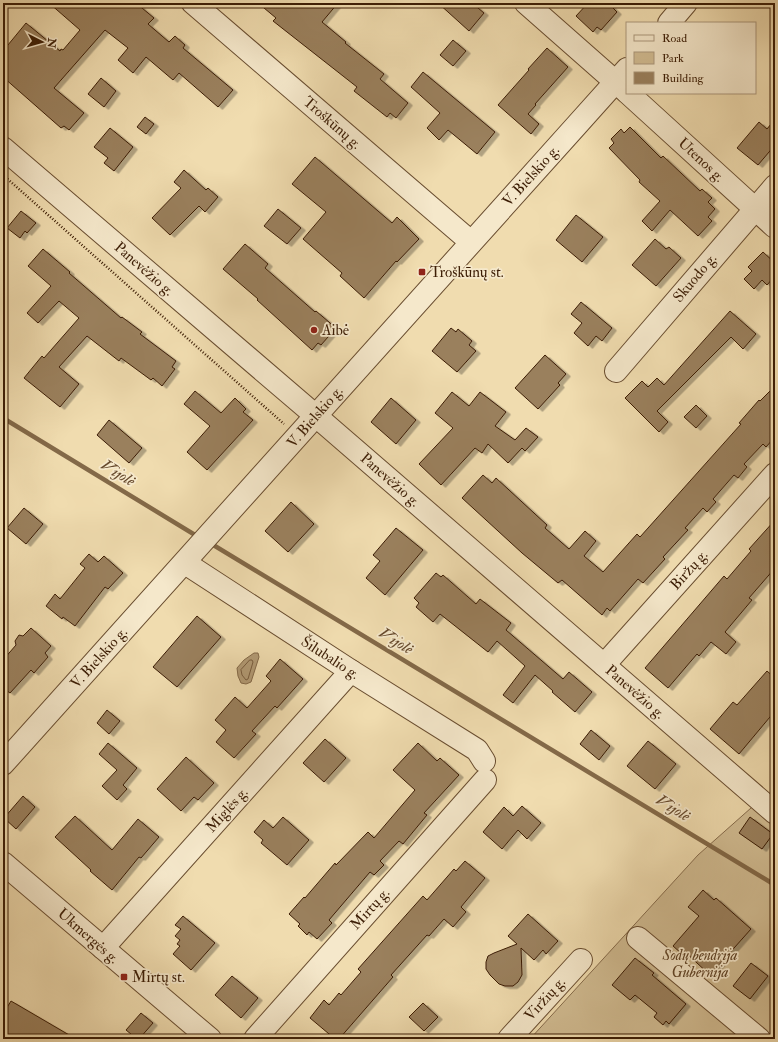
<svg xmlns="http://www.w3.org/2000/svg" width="778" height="1042" viewBox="0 0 778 1042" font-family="'IM FELL Double Pica',serif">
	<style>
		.green { fill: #d1bc92; stroke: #866c4c }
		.water { fill: #b39b75; stroke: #836948 }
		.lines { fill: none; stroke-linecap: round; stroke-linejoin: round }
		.shore { stroke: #785c3d; stroke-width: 1 }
		.stream { stroke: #836948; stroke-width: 4.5 }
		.building { fill: #9a805d; stroke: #3c1d05; filter: url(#shadow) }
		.minor-casing { stroke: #694d30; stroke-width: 24 }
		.path { stroke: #3c1d05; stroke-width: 2.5; stroke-dasharray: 1 2; stroke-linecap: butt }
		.minor { stroke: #f5e8cb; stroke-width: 22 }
		.poi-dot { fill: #8f2418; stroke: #f5e8cb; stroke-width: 1.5 }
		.labels { text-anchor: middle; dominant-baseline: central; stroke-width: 3.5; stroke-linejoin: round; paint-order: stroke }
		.street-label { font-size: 15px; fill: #3c1d05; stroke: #f5e8cb }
		.poi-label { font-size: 15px; fill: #3c1d05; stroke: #f5e8cb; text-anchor: start }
		.park-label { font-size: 15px; font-style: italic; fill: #614528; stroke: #f5e8cb }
		.water-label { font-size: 16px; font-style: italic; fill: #66492c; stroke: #f5e8cb }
	</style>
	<defs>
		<filter id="shadow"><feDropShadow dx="4.5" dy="2.5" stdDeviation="0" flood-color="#0004"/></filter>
	</defs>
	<rect width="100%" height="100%" fill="#f0dcaf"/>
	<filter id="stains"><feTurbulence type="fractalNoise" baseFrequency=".005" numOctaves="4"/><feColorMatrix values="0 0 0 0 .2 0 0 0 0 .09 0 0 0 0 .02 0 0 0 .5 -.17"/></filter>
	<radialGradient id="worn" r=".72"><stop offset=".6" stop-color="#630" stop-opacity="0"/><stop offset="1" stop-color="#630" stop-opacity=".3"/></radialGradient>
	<!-- green -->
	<path class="green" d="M760 800 775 813V1039H530L698 855Z"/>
	<!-- water -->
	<path class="water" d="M254 653H258L259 657 251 682 246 684 241 683 238 676 237 668 244 660Z"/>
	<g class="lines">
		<!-- shore -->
		<path class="shore" d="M250 660H252L253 662 248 679 246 680 242 675 241 670Z"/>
		<!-- stream -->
		<g class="stream">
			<path d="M3 418 200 538"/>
			<path d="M210 543 775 885"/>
		</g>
	</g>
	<!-- building -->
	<g class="building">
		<path d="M49 3H136L154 18 148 24 169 42 175 36 185 45 183 48 233 90 218 107 179 73 173 80 146 57 133 73 118 60 128 48 105 30 54 88 84 113 69 130 64 126 61 128 3 77V51L26 23 60 51 61 49 63 50 80 30Z"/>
		<path d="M258 3H338L322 22 346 42 345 43 384 74 380 79 408 103 396 118 390 113 387 117 354 91 357 87 273 21 276 18Z"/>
		<path d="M438 3H472L484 13 469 31Z"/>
		<path d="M588 3H608L617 12 601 30 597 27 593 32 576 16Z"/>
		<path d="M453 40 466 51 453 66 440 55Z"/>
		<path d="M547 48 568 67 535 104 536 105 528 114 539 124 531 134 498 105 529 70 528 69Z"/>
		<path d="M423 72 495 132 477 154 448 130 439 140 427 128 440 113 411 87Z"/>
		<path d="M101 78 116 91 104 107 88 94Z"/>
		<path d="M145 117 154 124 146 134 137 127Z"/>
		<path d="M775 119V145L758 165 737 148 759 122 767 129Z"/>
		<path d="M630 127 661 158 663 156 700 191 702 189 712 198 708 202 715 209 708 217 712 221 698 236 670 210 652 231 642 221 660 201 639 182 640 180 609 148 614 143 611 139 621 129 624 133Z"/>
		<path d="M110 128 133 147 114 171 104 163 108 158 94 147Z"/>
		<path d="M315 157 392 223 397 217 419 239 397 262 396 261 364 298 340 276 342 273 303 239 326 212 292 184Z"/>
		<path d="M184 170 206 190 208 188 218 197 205 212 199 206 170 235 152 218 181 188 174 182Z"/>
		<path d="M278 209 301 228 287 244 264 226Z"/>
		<path d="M21 211 36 223 27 233 25 231 20 238 7 228Z"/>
		<path d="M576 215 603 237 582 262 556 240Z"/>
		<path d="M655 239 666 249 669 247 681 258 656 286 632 265Z"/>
		<path d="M245 244 268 264 265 268 315 312 316 311 336 328 321 345 318 343 312 350 257 300 258 299 223 269Z"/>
		<path d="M43 249 70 272 69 273 121 318 122 317 142 332 140 334 176 361 172 367 175 369 162 386 153 378 151 380 121 358 119 361 87 336 59 367 79 384 60 407 24 378 42 356 44 358 79 318 59 301 38 323 27 313 51 286 28 266Z"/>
		<path d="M763 252 775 263V276L767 285 762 280 754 289 744 279 752 271 748 267Z"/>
		<path d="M581 302 612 328 602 341 596 336 588 346 574 333 582 323 571 314Z"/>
		<path d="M730 311 756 334 743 349 731 337 657 411 668 422 659 432 625 398 642 381 648 387 657 378 664 385Z"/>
		<path d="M451 328 456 332 458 329 472 341 469 345 476 351 457 372 432 351Z"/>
		<path d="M545 355 566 374 558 383 560 385 538 409 515 388Z"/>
		<path d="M775 386V437L766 447 763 444 744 464 747 467 738 478 734 475 713 499 716 502 707 512 703 508 685 528 688 530 663 557 665 559 643 583 638 579 610 611 607 608 602 615 562 580 558 583 522 553 462 498 483 475 492 483 496 478 547 525 545 528 569 549 585 531 596 541 584 556 603 572 637 534 640 537 741 424 739 423 759 400 760 401Z"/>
		<path d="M195 391 221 413 235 398 246 409 243 412 253 420 207 470 187 452 210 426 184 404Z"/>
		<path d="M452 392 469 406 480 392 506 412 495 426 515 440 526 428 538 437 525 451 522 448 508 463 488 444 482 453 475 448 441 485 419 464 453 428 435 413Z"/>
		<path d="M391 398 416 420 396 444 371 422Z"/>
		<path d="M696 405 707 416 696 428 684 417Z"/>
		<path d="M109 420 142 448 129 463 97 435Z"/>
		<path d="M291 502 314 524 288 552 265 531Z"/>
		<path d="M24 508 43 524 26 544 7 528Z"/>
		<path d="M775 520V568L749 598 752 600 725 632 736 642 726 654 711 642 699 656 697 654 668 688 645 668 724 576 727 579 751 551 749 549Z"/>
		<path d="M396 528 423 550 385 595 366 578 380 561 373 555Z"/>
		<path d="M89 554 98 562 104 556 123 573 108 589 105 587 75 626 63 617 62 619 46 606 55 594 60 599 85 568 80 564Z"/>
		<path d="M436 573 441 577 443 575 476 604 480 599 511 623 506 630 563 679 569 672 592 692 575 712 552 692 553 691 535 675 513 703 503 695 525 666 497 641 488 652 440 614 433 622 416 607 419 603 414 598Z"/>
		<path d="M197 616 221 637 177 687 153 667Z"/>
		<path d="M31 628 51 646 45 653 48 657 34 673 31 670 10 693 3 688V660L16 645 15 641 19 635 23 636Z"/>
		<path d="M280 659 303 679 277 708 275 706 252 731 256 734 234 758 216 742 226 730 215 720 235 697 247 708 271 681 266 676Z"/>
		<path d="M767 671 775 678V711L739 754 710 729 733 702 737 705Z"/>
		<path d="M107 710 120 721 109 734 97 723Z"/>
		<path d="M591 730 610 746 599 760 580 744Z"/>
		<path d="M325 739 346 758 324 782 303 763Z"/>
		<path d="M648 741 676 764 655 789 627 766Z"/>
		<path d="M108 743 137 768 123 785 127 789 117 800 102 786 117 770 99 754Z"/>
		<path d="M418 743 437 761 440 758 459 775 424 813 427 815 403 844 399 841 380 861 384 865 374 875 370 872 329 920 332 923 317 939 309 932 307 935 298 926 300 924 289 914 304 897 305 898 335 863 336 865 368 832 374 838 415 790 393 770Z"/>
		<path d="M186 757 214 783 198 800 194 797 181 811 157 789Z"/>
		<path d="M23 796 35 807 16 829 4 818Z"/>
		<path d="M522 806 541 823 527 839 518 830 502 849 483 832 504 807 513 816Z"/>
		<path d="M75 816 112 850 138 819 159 837 141 858 139 857 112 890 90 871 91 870 55 837Z"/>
		<path d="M283 817 309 840 287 865 261 843 263 840 254 832 264 820 273 828Z"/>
		<path d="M750 817 773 834 762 849 739 833Z"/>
		<path d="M465 861 485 878 461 907 466 912 453 927 444 919 429 936 427 935 391 975 393 977 339 1039H335L310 1018 324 1000 329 1005 339 993 341 995 361 972 358 969 423 896 427 900 454 869 456 871Z"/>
		<path d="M703 890 714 900 716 898 751 929 710 975 684 951 682 954 673 946 699 916 688 907Z"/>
		<path d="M528 914 558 941 546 954 543 950 534 960 521 948 522 975 518 982 513 986H505L499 984 490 975 486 969V962L488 956 494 953 517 944 508 936Z"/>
		<path d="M183 916 215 943 191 970 173 954 180 946 177 944 180 940 175 936 181 929 175 925Z"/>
		<path d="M635 958 654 973 652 975 686 1004 669 1024 666 1021 663 1025 654 1017 657 1013 635 995 630 1000 612 985Z"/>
		<path d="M751 963 768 976 750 999 733 986Z"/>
		<path d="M232 976 258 998 241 1018 215 995Z"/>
		<path d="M11 1001 76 1039H3V1014Z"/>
		<path d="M423 1003 438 1017 424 1031 409 1017Z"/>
		<path d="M141 1013 153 1023 139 1039H137L126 1030Z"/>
	</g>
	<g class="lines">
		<defs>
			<g id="minor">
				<path d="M193 3 471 242"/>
				<path d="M526 3 627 92"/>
				<path d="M669 23 686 3"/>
				<path d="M628 93 775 227"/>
				<path d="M3 148 316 416 775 813"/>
				<path d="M616 371 775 186"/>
				<path d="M185 563 351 671 477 750 484 761"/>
				<path d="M604 665 775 474"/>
				<path d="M3 764C212 534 419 301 627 69"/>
				<path d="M3 863 210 1039"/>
				<path d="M638 938 759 1039"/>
				<path d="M103 948 351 671"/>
				<path d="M255 1039 485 780"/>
				<path d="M509 1039 581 960"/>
			</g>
		</defs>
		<!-- minor casing -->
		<use href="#minor" class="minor-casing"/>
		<!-- path -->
		<path class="path" d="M3 175 284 424"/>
		<!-- minor -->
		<use href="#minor" class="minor"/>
	</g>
	<!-- markers -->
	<g class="poi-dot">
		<rect x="418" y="268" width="8" height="8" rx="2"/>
		<circle cx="314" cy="330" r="4"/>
		<rect x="120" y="973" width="8" height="8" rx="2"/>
	</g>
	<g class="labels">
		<!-- street labels -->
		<g class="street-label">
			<text transform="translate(332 123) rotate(41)">Troškūnų g.</text>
			<text transform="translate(701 160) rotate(43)">Utenos g.</text>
			<text transform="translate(531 176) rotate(-48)">V. Bielskio g.</text>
			<text transform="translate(144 269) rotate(41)">Panevėžio g.</text>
			<text transform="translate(695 278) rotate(-50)">Skuodo g.</text>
			<text transform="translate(315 417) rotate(-49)">V. Bielskio g.</text>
			<text transform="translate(390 480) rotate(41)">Panevėžio g.</text>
			<text transform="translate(689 570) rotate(-48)">Biržų g.</text>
			<text transform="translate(99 658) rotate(-48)">V. Bielskio g.</text>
			<text transform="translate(330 658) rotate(33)">Šilubalio g.</text>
			<text transform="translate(635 692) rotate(41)">Panevėžio g.</text>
			<text transform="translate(227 810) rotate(-48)">Miglės g.</text>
			<text transform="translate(370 909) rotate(-48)">Mirtų g.</text>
			<text transform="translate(88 936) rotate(41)">Ukmergės g.</text>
			<text transform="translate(545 999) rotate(-48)">Viržių g.</text>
		</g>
		<!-- poi labels -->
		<g class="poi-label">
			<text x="430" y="272">Troškūnų st.</text>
			<text x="322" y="330">Aibė</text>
			<text x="132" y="977">Mirtų st.</text>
		</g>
		<!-- park labels -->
		<g class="park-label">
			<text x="700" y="955">Sodų bendrija<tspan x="700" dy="17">Gubernija</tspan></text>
		</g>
		<!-- water labels -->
		<g class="water-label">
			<text transform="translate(118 473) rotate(31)">Vijolė</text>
			<text transform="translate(396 641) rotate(31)">Vijolė</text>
			<text transform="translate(673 808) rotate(31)">Vijolė</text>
		</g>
	</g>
	<!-- margin -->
	<rect width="778" height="1042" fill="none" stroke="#f0dcaf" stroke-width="16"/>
	<rect x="4" y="4" width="770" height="1034" fill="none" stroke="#3c1d05" stroke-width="2"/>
	<rect x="8" y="8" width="762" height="1026" fill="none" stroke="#3c1d05"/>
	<!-- legend -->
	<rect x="626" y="22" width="130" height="72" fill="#f5e8cb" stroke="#ab977c"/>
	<rect x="634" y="35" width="20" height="6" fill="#f5e8cb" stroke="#ab977c"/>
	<text x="662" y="42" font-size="12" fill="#3c1d05">Road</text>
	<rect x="634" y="52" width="20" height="12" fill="#d1bc92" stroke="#ab977c"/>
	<text x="662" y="62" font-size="12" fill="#3c1d05">Park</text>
	<rect x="634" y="72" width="20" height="12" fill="#9a805d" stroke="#ab977c"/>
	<text x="662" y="82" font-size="12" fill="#3c1d05">Building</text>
	<!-- north arrow -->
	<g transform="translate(42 42) rotate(96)" stroke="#f5e8cb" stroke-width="3" paint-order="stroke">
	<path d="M0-3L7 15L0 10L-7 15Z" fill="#3c1d05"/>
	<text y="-6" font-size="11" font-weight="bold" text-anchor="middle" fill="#3c1d05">N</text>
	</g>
	<rect width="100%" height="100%" filter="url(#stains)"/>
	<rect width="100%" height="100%" fill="url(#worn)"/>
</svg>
